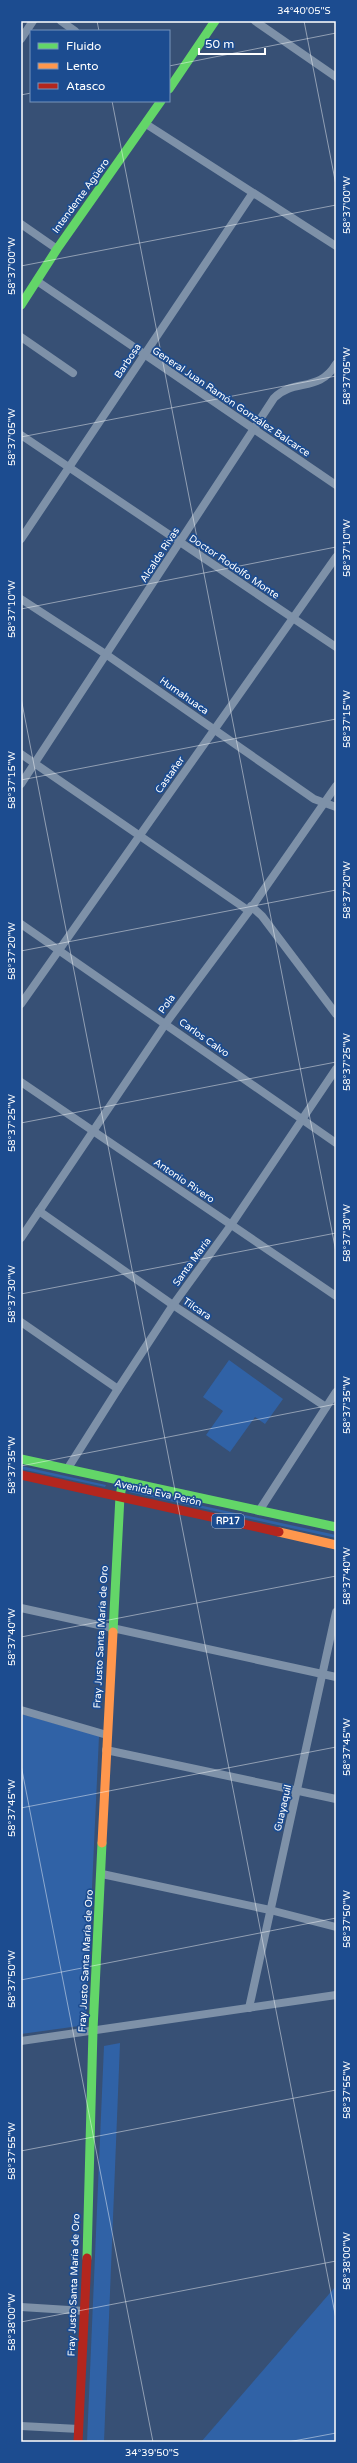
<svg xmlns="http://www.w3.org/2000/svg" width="357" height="2463" viewBox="0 0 357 2463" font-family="'Varela Round',sans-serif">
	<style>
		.green { fill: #3062a6 }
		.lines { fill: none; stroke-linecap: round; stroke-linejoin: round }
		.street { stroke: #7e91a8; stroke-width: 8 }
		.fast { stroke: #63d668; stroke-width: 9 }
		.slow { stroke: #ff974d; stroke-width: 9 }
		.jam { stroke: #b3261e; stroke-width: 9 }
		.ticks { fill: none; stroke: #fff; stroke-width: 1; stroke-opacity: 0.45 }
		.labels { text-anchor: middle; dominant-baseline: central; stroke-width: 3.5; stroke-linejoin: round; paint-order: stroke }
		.shield { fill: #1c4c90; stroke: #bbc9de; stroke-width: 1 }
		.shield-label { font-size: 9px; font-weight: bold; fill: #fff }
		.street-label { font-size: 10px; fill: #fff; stroke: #1c4c90 }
		.neatline { fill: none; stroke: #fff; stroke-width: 1.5 }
		.ticks-label { font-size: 10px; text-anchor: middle; fill: #fff }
	</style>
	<rect width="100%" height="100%" fill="#375075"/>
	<!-- green -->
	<g class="green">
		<path d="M229 1360 283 1399 265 1424 255 1417 230 1452 206 1435 223 1411 203 1397Z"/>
		<path d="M21 1466 106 1485 105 1487 21 1469Z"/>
		<path d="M130 1490 336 1535V1538L129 1492Z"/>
		<path d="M21 1714 99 1736 86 2018 79 2026 21 2034Z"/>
		<path d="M120 2043 104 2442H87L104 2046Z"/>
		<path d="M336 2286V2442H201Z"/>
	</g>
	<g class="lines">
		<!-- street -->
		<g class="street">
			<path d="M61 21 75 31"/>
			<path d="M255 21 336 77"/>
			<path d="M21 39 33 21"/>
			<path d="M146 124 336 246"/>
			<path d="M21 224 57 249"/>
			<path d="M37 281 336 485"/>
			<path d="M21 337 73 373"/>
			<path d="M21 435 336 647"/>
			<path d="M21 539 252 194"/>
			<path d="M21 599 107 655 314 799 336 807"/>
			<path d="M21 754 249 911"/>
			<path d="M21 784 274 398C294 378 319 393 336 364"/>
			<path d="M251 906 262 916 336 1014"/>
			<path d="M21 924 336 1143"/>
			<path d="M21 1004 336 557"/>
			<path d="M21 1082 336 1296"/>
			<path d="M39 1211 173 1305 326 1407"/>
			<path d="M21 1238 166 1023 249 911 336 786"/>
			<path d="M21 1322 118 1389"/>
			<path d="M68 1468 118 1389 173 1305 231 1225 336 1069"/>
			<path d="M259 1511 336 1392"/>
			<path d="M21 1608 336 1677"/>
			<path d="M21 1710 107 1735"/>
			<path d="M106 1750 336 1799"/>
			<path d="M102 1874 270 1910 336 1927"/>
			<path d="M249 2008 336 1612"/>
			<path d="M21 2041 336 1995"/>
			<path d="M21 2307 85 2311"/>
			<path d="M21 2426 79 2429"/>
		</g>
		<!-- fast -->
		<g class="fast">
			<path d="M169 89 215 21"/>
			<path d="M21 305 57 249 161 101"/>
			<path d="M21 1459 336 1527"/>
			<path d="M113 1632 120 1496 123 1481"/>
			<path d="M87 2258 93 2030 102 1843"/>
		</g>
		<!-- slow -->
		<g class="slow">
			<path d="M279 1532 336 1545"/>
			<path d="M102 1843 113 1632"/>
		</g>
		<!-- jam -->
		<g class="jam">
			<path d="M21 1475 279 1532"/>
			<path d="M78 2442 87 2258"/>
		</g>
	</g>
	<!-- ticks -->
	<path class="ticks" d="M97 21 99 31M304 21 336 185M169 66 336 33M21 95 31 93M112 101 336 1252M21 266 336 205M21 437 336 376M21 609 336 547M21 698 336 2319M21 780 336 719M21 951 336 890M21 1123 336 1062M21 1294 336 1233M21 1466 336 1404M21 1637 336 1576M21 1765 153 2442M21 1808 336 1747M21 1980 336 1918M21 2151 336 2090M21 2322 336 2261M288 2442 336 2433"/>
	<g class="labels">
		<!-- shield labels -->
		<rect class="shield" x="212" y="1514" width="32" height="14" rx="3"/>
		<g class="shield-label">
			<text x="228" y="1521">RP17</text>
		</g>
		<!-- street labels -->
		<g class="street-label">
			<text transform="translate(81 196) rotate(-54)">Intendente Agüero</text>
			<text transform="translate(128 361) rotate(-56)">Barbosa</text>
			<text transform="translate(231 402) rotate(34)">General Juan Ramón González Balcarce</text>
			<text transform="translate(160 555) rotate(-57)">Alcalde Rivas</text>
			<text transform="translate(234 567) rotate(34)">Doctor Rodolfo Monte</text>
			<text transform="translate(184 696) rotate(35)">Humahuaca</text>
			<text transform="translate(170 775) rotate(-55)">Castañer</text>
			<text transform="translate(167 1004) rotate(-54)">Pola</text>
			<text transform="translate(204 1038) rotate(35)">Carlos Calvo</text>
			<text transform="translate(184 1181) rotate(34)">Antonio Rivero</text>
			<text transform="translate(192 1262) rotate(-54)">Santa María</text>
			<text transform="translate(197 1309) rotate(34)">Tilcara</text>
			<text transform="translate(158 1493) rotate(13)">Avenida Eva Perón</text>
			<text transform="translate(101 1637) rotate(-87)">Fray Justo Santa María de Oro</text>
			<text transform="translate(283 1808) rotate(-77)">Guayaquil</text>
			<text transform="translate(86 1961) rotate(-87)">Fray Justo Santa María de Oro</text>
			<text transform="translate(74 2285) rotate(-88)">Fray Justo Santa María de Oro</text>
		</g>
	</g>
	<!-- border -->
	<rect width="357" height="2463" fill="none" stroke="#1c4c90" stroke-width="44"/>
	<!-- legend -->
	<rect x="30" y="30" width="140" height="72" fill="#1c4c90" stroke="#7794bc"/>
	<rect x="38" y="43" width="20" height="6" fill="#63d668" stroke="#7794bc"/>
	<text x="66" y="50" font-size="12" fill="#ffffff">Fluido</text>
	<rect x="38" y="63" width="20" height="6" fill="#ff974d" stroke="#7794bc"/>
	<text x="66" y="70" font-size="12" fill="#ffffff">Lento</text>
	<rect x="38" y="83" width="20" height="6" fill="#b3261e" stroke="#7794bc"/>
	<text x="66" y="90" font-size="12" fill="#ffffff">Atasco</text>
	<!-- scale -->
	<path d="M199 48v6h66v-6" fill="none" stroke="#ffffff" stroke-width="2"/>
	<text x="205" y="48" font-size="12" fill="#ffffff" stroke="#1c4c90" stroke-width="3" paint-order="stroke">50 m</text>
	<rect x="22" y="22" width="313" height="2419" class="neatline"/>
	<g class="ticks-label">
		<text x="304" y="14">34°40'05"S</text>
		<text transform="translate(346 205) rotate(-90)" y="4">58°37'00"W</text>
		<text transform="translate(11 266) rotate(-90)" y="4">58°37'00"W</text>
		<text transform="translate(346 376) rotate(-90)" y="4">58°37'05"W</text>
		<text transform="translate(11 437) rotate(-90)" y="4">58°37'05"W</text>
		<text transform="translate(346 548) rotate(-90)" y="4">58°37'10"W</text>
		<text transform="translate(11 609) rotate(-90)" y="4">58°37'10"W</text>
		<text transform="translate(346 719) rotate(-90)" y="4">58°37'15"W</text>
		<text transform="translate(11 780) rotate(-90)" y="4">58°37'15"W</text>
		<text transform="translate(346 890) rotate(-90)" y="4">58°37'20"W</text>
		<text transform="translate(11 951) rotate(-90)" y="4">58°37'20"W</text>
		<text transform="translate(346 1062) rotate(-90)" y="4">58°37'25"W</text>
		<text transform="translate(11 1123) rotate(-90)" y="4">58°37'25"W</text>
		<text transform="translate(346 1233) rotate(-90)" y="4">58°37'30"W</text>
		<text transform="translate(11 1294) rotate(-90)" y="4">58°37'30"W</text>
		<text transform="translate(346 1405) rotate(-90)" y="4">58°37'35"W</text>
		<text transform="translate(11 1465) rotate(-90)" y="4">58°37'35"W</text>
		<text transform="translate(346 1576) rotate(-90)" y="4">58°37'40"W</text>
		<text transform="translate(11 1637) rotate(-90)" y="4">58°37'40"W</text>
		<text transform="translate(346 1747) rotate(-90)" y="4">58°37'45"W</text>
		<text transform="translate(11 1808) rotate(-90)" y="4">58°37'45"W</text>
		<text transform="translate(346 1919) rotate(-90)" y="4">58°37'50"W</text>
		<text transform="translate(11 1979) rotate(-90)" y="4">58°37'50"W</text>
		<text transform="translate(346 2090) rotate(-90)" y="4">58°37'55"W</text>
		<text transform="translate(11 2151) rotate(-90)" y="4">58°37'55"W</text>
		<text transform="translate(346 2261) rotate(-90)" y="4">58°38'00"W</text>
		<text transform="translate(11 2322) rotate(-90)" y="4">58°38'00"W</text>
		<text x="152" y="2456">34°39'50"S</text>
	</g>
</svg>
